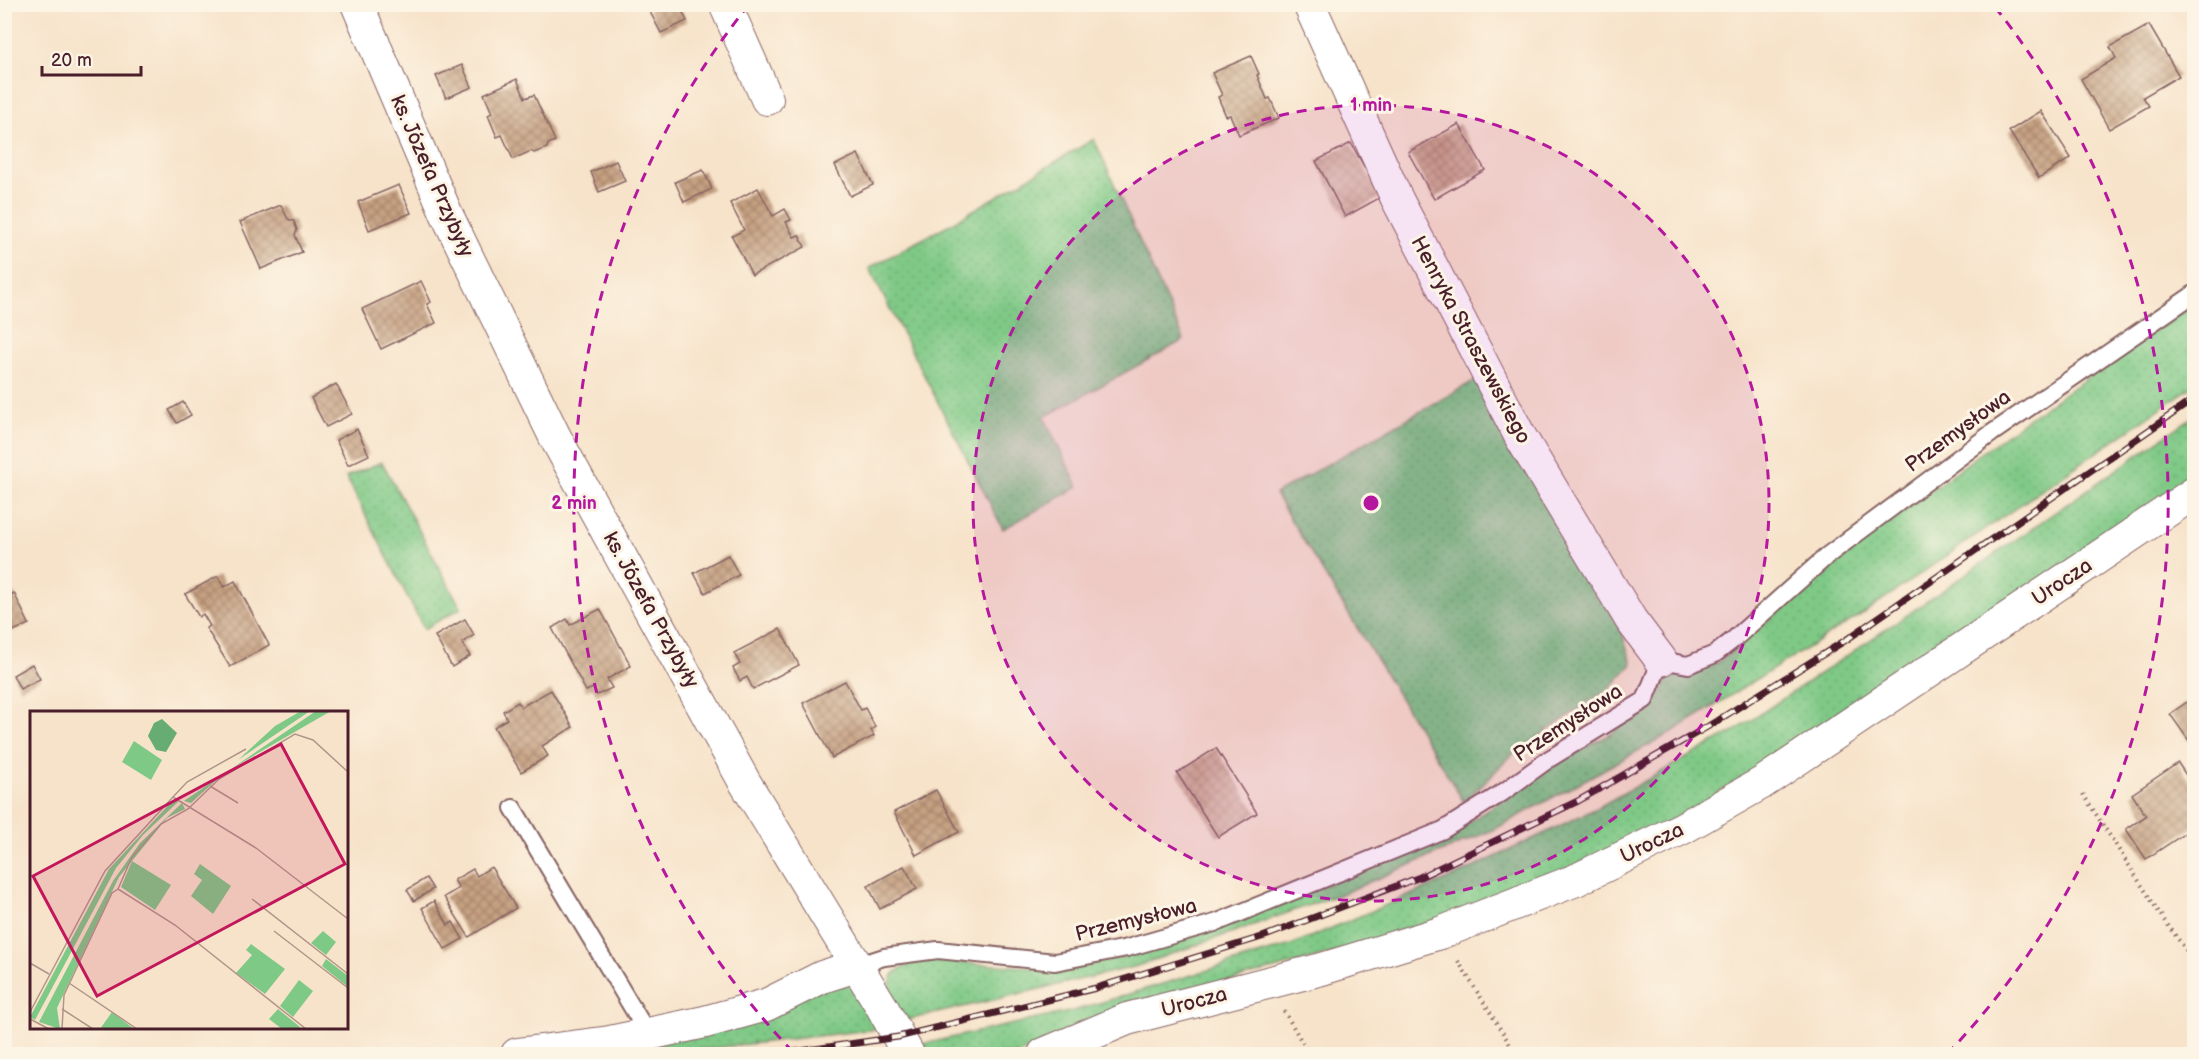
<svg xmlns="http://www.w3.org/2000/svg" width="2199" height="1059" viewBox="0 0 2199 1059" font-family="'Balsamiq Sans',sans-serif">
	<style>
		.grass { fill: url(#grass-dots); stroke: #647458; stroke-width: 1.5 }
		.building { fill: url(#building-cross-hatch) }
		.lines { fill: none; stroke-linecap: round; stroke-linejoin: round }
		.service-casing { stroke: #876463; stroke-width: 20 }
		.minor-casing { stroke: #876463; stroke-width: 34 }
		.path { stroke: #876463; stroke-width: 4; stroke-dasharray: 1.5 4.5; stroke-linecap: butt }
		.service { stroke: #fff; stroke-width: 16 }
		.minor { stroke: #fff; stroke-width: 32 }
		.rail-casing { stroke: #4a1f2b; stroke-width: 7 }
		.rail { stroke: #fcf5e5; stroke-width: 4.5; stroke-dasharray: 14; stroke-linecap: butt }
		.ring { fill: none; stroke: #b5179e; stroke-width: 3; stroke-dasharray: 10 8 }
		.labels { text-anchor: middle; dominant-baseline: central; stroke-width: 6; stroke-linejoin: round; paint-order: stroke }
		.street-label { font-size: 21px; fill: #4a1f2b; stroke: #fcf5e5 }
		.inset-road { fill: none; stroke: #b2958a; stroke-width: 1.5 }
		.view { fill: #c2185b; fill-opacity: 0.15; stroke: #c2185b; stroke-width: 3 }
		.inset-edge { fill: none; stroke: #4a1f2b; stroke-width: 3 }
		.centre { fill: #b5179e; stroke: #fcf5e5; stroke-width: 3 }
		.ring-label { font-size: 18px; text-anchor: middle; font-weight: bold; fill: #b5179e; stroke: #fcf5e5; stroke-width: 6; stroke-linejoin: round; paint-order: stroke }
	</style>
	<defs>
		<pattern id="grass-dots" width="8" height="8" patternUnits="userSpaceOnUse" patternTransform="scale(1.5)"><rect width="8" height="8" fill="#7fc986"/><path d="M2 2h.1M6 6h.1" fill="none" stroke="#6fac74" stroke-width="1.8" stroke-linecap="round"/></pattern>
		<pattern id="building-cross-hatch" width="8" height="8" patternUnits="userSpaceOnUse" patternTransform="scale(1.5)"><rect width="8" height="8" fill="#c6a081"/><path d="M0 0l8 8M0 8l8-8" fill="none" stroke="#a3826a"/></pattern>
	</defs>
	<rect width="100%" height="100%" fill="#fcf5e5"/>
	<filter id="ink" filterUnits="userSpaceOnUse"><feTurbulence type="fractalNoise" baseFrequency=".0167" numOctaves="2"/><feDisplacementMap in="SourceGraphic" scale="12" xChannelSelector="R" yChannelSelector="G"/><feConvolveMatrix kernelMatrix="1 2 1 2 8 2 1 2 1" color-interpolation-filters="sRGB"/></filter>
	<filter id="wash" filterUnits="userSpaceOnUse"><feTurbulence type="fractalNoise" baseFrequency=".008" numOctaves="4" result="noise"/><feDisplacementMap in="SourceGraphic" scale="24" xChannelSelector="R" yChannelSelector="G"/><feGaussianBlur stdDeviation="1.35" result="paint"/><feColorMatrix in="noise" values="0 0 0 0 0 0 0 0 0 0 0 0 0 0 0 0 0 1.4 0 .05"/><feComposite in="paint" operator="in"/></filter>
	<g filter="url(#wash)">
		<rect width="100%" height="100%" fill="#f7e3ca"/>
		<!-- grass -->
		<g class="grass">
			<path d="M1094 139 1184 340 1044 417 1078 487 1003 529 869 268 950 224Z"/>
			<path d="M2194 304V385L1862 614 1667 735 1495 829 1341 894 1134 967 903 1021C898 1011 891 1000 890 989 888 966 916 962 932 961L1065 969 1137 954 1212 929 1447 837 1559 761 1609 735 1653 704 1670 676 1687 673 1718 662 1740 646 1828 566 2026 420Z"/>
			<path d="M1481 377 1621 630 1632 664 1611 687 1513 754 1464 802 1275 494Z"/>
			<path d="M2194 416V486L1935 658 1650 835 1429 927 1094 1018 1019 1054H921L918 1045 1073 1011 1291 945 1458 875 1597 808 1738 729 1904 617Z"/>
			<path d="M382 462 461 608 424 629 346 477Z"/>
			<path d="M836 985H854L879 1029 662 1054H611Z"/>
		</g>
		<g id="blocks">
			<!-- building -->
			<g class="building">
				<path d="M661 4H669L670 9 679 5 687 21 661 33 649 10Z"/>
				<path d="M2149 25 2179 76 2143 97 2149 106 2109 129 2081 79 2116 58 2110 47Z"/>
				<path d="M1251 56 1259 74 1257 75 1267 99 1270 98 1279 118 1239 135 1230 115 1226 116 1218 97 1222 95 1212 73Z"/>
				<path d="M462 65 472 87 446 98 436 76Z"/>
				<path d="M517 79 525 98 534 95 555 141 548 144 547 148 534 153 531 151 513 159 502 135 497 137 488 115 492 113 484 94Z"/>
				<path d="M2041 111 2071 158 2039 178 2009 131Z"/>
				<path d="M1459 124 1485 170 1434 199 1408 152Z"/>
				<path d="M1351 143 1381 197 1345 217 1316 161Z"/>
				<path d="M858 154 873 185 850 196 835 165Z"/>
				<path d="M616 161 625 181 599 192 591 172Z"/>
				<path d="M703 170 712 189 684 202 675 182Z"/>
				<path d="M399 185 411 213 369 230 358 202Z"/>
				<path d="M758 188 773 216 785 209 791 220 786 222 794 237 799 235 805 247 752 275 732 236 744 230 730 203Z"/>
				<path d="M281 205 288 219 294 221 297 230 295 235 302 252 261 269 240 222Z"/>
				<path d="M421 281 431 302 427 304 436 323 381 349 362 309Z"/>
				<path d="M336 384 352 414 326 427 311 398Z"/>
				<path d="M183 402 191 415 177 423 169 410Z"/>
				<path d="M357 429 369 455 348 465 336 440Z"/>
				<path d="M728 555 739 575 705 593 694 573Z"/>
				<path d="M218 576 224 587 235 581 269 645 230 667 206 628 210 626 203 614 199 617 185 594Z"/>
				<path d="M14 593 29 624 4 635V598Z"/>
				<path d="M600 609 631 666 607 679 612 688 597 695 593 688 586 691 552 628 567 619 570 625Z"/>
				<path d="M465 619 474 635 462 643 470 656 452 667 435 636Z"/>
				<path d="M780 629 799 665 753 689 747 677 740 681 733 668 740 664 734 653Z"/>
				<path d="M32 664 40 679 20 689 13 675Z"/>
				<path d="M845 681 861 710 865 708 875 727 871 730 874 736 832 758 803 703Z"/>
				<path d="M551 690 573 727 542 746 548 756 521 772 494 727 507 719 503 711 518 702 521 707Z"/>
				<path d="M2194 697V748L2170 714Z"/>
				<path d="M1216 748 1257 813 1218 837 1177 773Z"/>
				<path d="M2178 763 2194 787V827L2146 859 2126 829 2146 816 2132 794Z"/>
				<path d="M936 790 959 832 916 855 894 812Z"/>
				<path d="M904 866 917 889 880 909 868 886Z"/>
				<path d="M491 867 516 908 469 937 444 897 459 888 454 880 473 869 477 876Z"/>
				<path d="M426 878 433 889 414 901 407 890Z"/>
				<path d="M434 901 448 925 453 922 463 939 445 949 422 908Z"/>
			</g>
		</g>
	</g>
	<g filter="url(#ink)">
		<use href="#blocks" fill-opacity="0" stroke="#876463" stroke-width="1.5"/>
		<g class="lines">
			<defs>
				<g id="service">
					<path d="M513 808 648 1034"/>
					<path d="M856 966 884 957 938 950 1055 962 1127 948 1218 922 1443 830 1502 793 1549 759 1645 700 1661 660 1688 665 1715 654 1733 640 1828 555 1992 433 2194 294"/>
				</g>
				<g id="minor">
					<path d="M357 4 447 215 555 437 744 781 882 1007 908 1054"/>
					<path d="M725 4 767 99"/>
					<path d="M1309 4 1397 199 1520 436 1631 620 1661 660"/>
					<path d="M517 1054 610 1042 705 1022 766 1005 822 977 856 966"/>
					<path d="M1044 1054 1127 1019 1322 969 1440 933 1576 880 1683 828 1762 783 2194 493"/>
				</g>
			</defs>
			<!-- service casing -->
			<use href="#service" class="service-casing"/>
			<!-- minor casing -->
			<use href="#minor" class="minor-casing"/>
			<!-- path -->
			<g class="path">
				<path d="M2083 794 2162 917 2194 961"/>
				<path d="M1458 961 1516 1054"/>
				<path d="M1284 1011 1309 1054"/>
			</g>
			<!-- service -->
			<use href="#service" class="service"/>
			<!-- minor -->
			<use href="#minor" class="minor"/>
			<defs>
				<path id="rail" d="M780 1054 898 1037 1096 988 1265 936 1420 877 1578 801 1707 727 1846 640 2194 399"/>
			</defs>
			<!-- rail casing -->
			<use href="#rail" class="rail-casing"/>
			<!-- rail -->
			<use href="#rail" class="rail"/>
		</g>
	</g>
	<!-- distance rings -->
	<circle cx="1371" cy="503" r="398" fill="#b5179e" fill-opacity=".12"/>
	<g class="ring">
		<circle cx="1371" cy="503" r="398"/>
		<path d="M793 1052A797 797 0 0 1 747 7M1995 7A797 797 0 0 1 1949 1052"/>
	</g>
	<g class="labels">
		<!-- street labels -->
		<g class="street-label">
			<text transform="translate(432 176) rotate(66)">ks. Józefa Przybyły</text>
			<text transform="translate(1471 340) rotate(62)">Henryka Straszewskiego</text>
			<text transform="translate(1958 431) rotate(-36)">Przemysłowa</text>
			<text transform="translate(2062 582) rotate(-34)">Urocza</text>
			<text transform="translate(651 610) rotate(61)">ks. Józefa Przybyły</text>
			<text transform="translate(1568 723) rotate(-33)">Przemysłowa</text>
			<text transform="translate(1652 843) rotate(-26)">Urocza</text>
			<text transform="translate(1136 920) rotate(-14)">Przemysłowa</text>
			<text transform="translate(1194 1002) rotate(-15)">Urocza</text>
		</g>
	</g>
	<!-- overview -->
	<g transform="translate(30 711)">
		<rect width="318" height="318" fill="#f7e3ca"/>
		<path d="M271 0H280L208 49 245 15ZM286 0H301L194 62 161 92 154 90ZM104 30 132 49 121 69 92 51ZM144 88 149 90 113 124 86 157 5 309 0 306 79 158ZM152 92 155 98 137 107 89 166 27 297 30 318 9 311 83 170 110 132ZM102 150 141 174 125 199 91 176ZM170 153 201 175 183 203 161 185 172 169 164 163ZM293 220 306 231 296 244 281 232ZM221 233 255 258 235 283 206 262 222 244 216 239ZM296 248 318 265V276L292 255ZM269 269 283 280 263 306 250 295ZM248 298 270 316 269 318H252L239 308ZM82 301 104 318H70Z" fill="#7fc986"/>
		<path d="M132 8 147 22 136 41 126 39 118 25 124 12Z" fill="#67ad73"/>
		<path class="inset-road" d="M180 75 208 92M143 86 157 71 216 38M88 178 145 214 276 318M222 188 318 263M244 220 318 277M0 252 19 263M39 272 107 318M32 298 63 318M0 301 75 160 143 86 226 137 318 208M0 308 19 318M32 318 34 284 82 182 88 178 102 146 131 113 158 98 189 68 265 23 283 29 318 61"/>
		<path class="view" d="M251 33 315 153 67 285 3 165Z"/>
		<rect width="318" height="318" class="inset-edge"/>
	</g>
	<circle cx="1371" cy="503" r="9" class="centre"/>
	<g class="ring-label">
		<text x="1371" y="111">1 min</text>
		<text x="574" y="509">2 min</text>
	</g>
	<!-- margin -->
	<rect width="2199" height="1059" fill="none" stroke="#fcf5e5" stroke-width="24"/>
	<!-- scale -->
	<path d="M42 66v9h99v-9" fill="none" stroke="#4a1f2b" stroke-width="3"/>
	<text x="51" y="66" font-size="18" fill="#4a1f2b" stroke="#fcf5e5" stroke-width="4.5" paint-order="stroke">20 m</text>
</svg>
